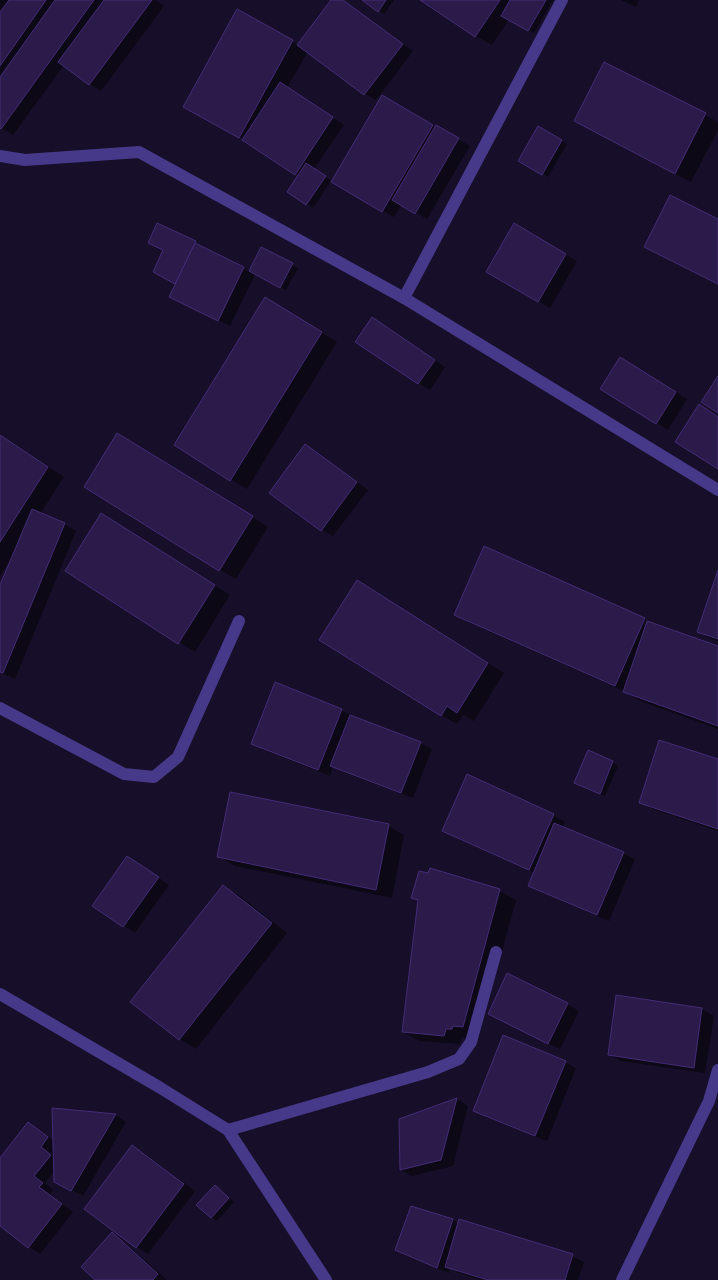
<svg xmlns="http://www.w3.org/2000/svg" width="718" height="1280" viewBox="0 0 718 1280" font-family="'Archivo Narrow',sans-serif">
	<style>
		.shadow { fill: #0007 }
		.building { fill: #2a1b4a; stroke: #442c77 }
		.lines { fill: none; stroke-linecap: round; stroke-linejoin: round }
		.minor { stroke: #463989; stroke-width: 12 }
	</style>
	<rect width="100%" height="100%" fill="#170f29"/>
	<!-- shadow -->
	<g class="shadow">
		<path d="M0 0H155L164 6 101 91 90 84 64 65 13 135 0 127Z"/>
		<path d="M333 0H343L347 3 413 51 376 100 365 94 308 51 287 88 344 125 314 169 333 182 382 96 436 128V127L470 146 427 219 402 204 394 217 331 181 313 208 289 192 300 176 245 140 184 106 237 11 299 45Z"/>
		<path d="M364 0H394L384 14Z"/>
		<path d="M423 0H553L534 33 509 19 492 45 476 36Z"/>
		<path d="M621 0H639L636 7Z"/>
		<path d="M705 115 718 122V130L691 182 575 121Z"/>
		<path d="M538 128 567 144 548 177 520 160Z"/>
		<path d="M515 225 577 261 550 308 488 271Z"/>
		<path d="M195 243 201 246 200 247 250 272 262 249 298 268 286 290 255 274 230 326 182 303 177 284 154 272Z"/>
		<path d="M281 308 337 342 247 489 175 445Z"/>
		<path d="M384 325 445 367 430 390 418 383Z"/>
		<path d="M631 365 687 399 668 430 601 388Z"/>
		<path d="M0 435 64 477 40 514 65 524 76 531 15 679 0 672V588L11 560H10L0 576Z"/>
		<path d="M134 444 268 527 236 579 220 570Z"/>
		<path d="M317 453 368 490 333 536 322 530 271 493Z"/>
		<path d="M118 524 230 595 195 652 179 642Z"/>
		<path d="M718 574V641L710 638 698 631Z"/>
		<path d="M373 591 504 673 474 721 463 715 457 724 441 715Z"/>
		<path d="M456 614 645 619 657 626 718 647V729L640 701 624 691 472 624Z"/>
		<path d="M341 710 353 717 420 743 432 749 413 798 343 772 333 767 330 776 264 750 253 744Z"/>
		<path d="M718 760V831L652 809 641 803Z"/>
		<path d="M612 762 618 766 605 796 581 786Z"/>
		<path d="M553 815 565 822 562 827 623 853 635 859 609 921 541 892 530 885 535 873 455 837 443 831Z"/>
		<path d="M388 826 404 835 392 898 235 866 219 857Z"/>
		<path d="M128 857 169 885 135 933 94 905Z"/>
		<path d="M224 887 240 896 287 933 196 1049 180 1039 132 1002Z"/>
		<path d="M500 891 516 900 479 1036 468 1038 462 1037 460 1044 419 1041 403 1032 419 901 412 898Z"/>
		<path d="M617 997 702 1009 714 1016 705 1073 621 1061 609 1054Z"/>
		<path d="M567 1004 579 1011 560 1049 501 1020Z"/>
		<path d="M565 1062 576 1068 547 1141 486 1117 475 1110Z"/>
		<path d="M457 1099 468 1106 453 1166 412 1176 401 1170 400 1120Z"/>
		<path d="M115 1115 126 1122 83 1196 67 1188 55 1171 45 1183 53 1190 50 1194 73 1212 40 1254 29 1247 0 1224V1160L29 1124 40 1131 54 1141Z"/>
		<path d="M132 1146 144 1153 195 1191 148 1254 137 1247 85 1209Z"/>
		<path d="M215 1186 220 1190 234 1202 217 1221 211 1217Z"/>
		<path d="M412 1208 453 1220 459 1224 572 1256 584 1262 578 1280H482L458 1273 450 1268 449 1273 407 1256 396 1249Z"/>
		<path d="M112 1234 123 1241 167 1280H97Z"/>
	</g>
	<!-- building -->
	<g class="building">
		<path d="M9 0H46L0 66V12Z"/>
		<path d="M55 0H94L1 129 0 128V77Z"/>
		<path d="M104 0H152L89 85 58 62Z"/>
		<path d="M331 0H343L403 44 364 95 297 45Z"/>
		<path d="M362 0H386L378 12Z"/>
		<path d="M420 0H500L475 37Z"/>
		<path d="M510 0H546L528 31 501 16Z"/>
		<path d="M237 9 293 40 239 138 183 107Z"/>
		<path d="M604 62 706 113 675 174 574 121Z"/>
		<path d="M280 82 333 117 295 175 242 140Z"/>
		<path d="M382 95 433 125 382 212 331 182Z"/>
		<path d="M436 125 459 138 415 214 392 200Z"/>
		<path d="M538 126 562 140 542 175 518 161Z"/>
		<path d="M306 163 326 176 306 205 287 192Z"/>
		<path d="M670 195 718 219V284L644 247Z"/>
		<path d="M157 223 196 241 175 284 153 272 163 250 148 243Z"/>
		<path d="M514 223 566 254 538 302 486 272Z"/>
		<path d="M195 243 244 267 218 321 169 297Z"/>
		<path d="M261 247 293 263 280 288 249 271Z"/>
		<path d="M265 297 322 332 230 481 174 445Z"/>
		<path d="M372 317 435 360 418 384 355 342Z"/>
		<path d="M620 357 676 392 656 424 600 389Z"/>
		<path d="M718 376V413L701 402Z"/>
		<path d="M699 404 718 417V469L675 442Z"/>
		<path d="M117 433 253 516 219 571 84 487Z"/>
		<path d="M0 435 48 467 0 542Z"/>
		<path d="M305 444 357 482 321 531 269 493Z"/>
		<path d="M32 509 65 523 3 673 0 672V585Z"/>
		<path d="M101 513 215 585 178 644 65 571Z"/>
		<path d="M484 546 645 618 615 686 454 615Z"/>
		<path d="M718 570V639L697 632Z"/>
		<path d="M357 580 488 663 457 713 447 706 441 716 319 640Z"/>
		<path d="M647 621 718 646V726L623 692Z"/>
		<path d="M275 682 342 709 318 770 251 744Z"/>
		<path d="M350 715 421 742 401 793 330 766Z"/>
		<path d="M659 740 718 759V829L639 803Z"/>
		<path d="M588 750 613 761 600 794 574 783Z"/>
		<path d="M467 774 554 814 529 870 442 831Z"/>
		<path d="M230 792 389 824 376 890 217 857Z"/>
		<path d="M554 823 624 852 597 915 528 886Z"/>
		<path d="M127 856 159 877 123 927 92 906Z"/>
		<path d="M430 868 500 889 463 1027 453 1026 452 1029H446L444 1036 402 1032 418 900 411 898 419 871 428 873Z"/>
		<path d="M223 885 272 923 179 1040 130 1002Z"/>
		<path d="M507 973 568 1003 548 1044 488 1014Z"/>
		<path d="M616 995 702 1008 694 1068 608 1055Z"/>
		<path d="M503 1035 566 1061 535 1136 473 1111Z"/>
		<path d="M457 1098 441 1160 400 1170 399 1119Z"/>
		<path d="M52 1108 116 1114 71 1191 54 1182Z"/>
		<path d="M28 1122 48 1137 41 1147 51 1155 34 1176 43 1183 39 1187 62 1204 28 1248 0 1226V1158Z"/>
		<path d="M132 1145 184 1184 136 1248 84 1209Z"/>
		<path d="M215 1185 229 1198 211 1218 196 1205Z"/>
		<path d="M411 1206 453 1219 437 1268 395 1250Z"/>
		<path d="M459 1219 573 1254 565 1280H488L445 1267Z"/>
		<path d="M112 1232 158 1274 153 1280H95L81 1267Z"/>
	</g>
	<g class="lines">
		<!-- minor -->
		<g class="minor">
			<path d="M0 156 25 160 139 152 404 298 718 490"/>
			<path d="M404 298 562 0"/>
			<path d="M0 708 124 774 154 777 178 757 239 621"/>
			<path d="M0 994 159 1087 228 1130 326 1280"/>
			<path d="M228 1130 428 1072 459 1059 471 1042 496 952"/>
			<path d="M622 1280 709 1101 718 1070"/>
		</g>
	</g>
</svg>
